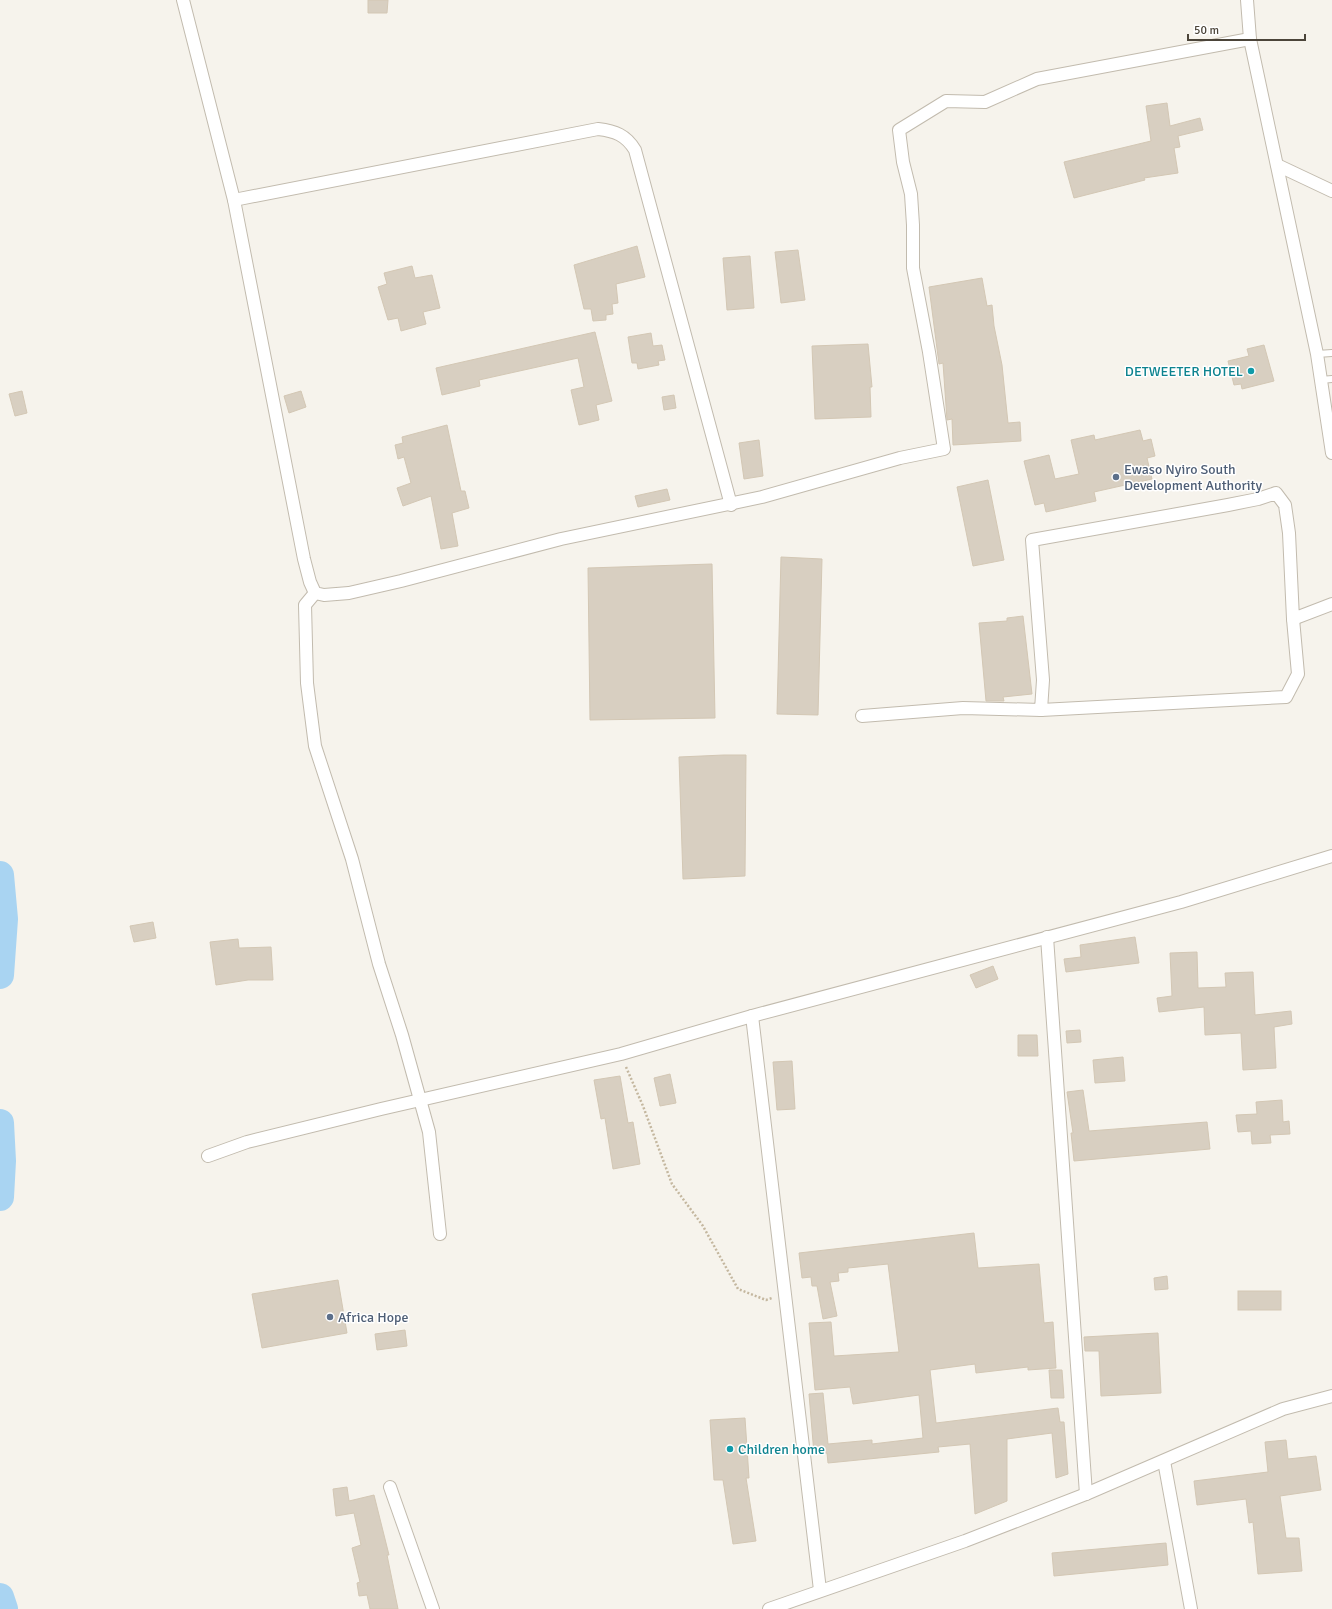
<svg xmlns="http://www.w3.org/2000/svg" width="1332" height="1609" viewBox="0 0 1332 1609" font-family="Signika,sans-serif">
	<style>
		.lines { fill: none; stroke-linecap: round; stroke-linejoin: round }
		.river { stroke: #a9d4f2; stroke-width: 28 }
		.building { fill: #d8cfc1; stroke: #d3c7b4 }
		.service-casing { stroke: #c2bbae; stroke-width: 8 }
		.minor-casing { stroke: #c2bbae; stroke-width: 14 }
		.path { stroke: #c4b79f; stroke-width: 2.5; stroke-dasharray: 2 2; stroke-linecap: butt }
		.service { stroke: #fff; stroke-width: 6 }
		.minor { stroke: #fff; stroke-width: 12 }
		.culture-dot { fill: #0f9aa8; stroke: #fff; stroke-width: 1.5 }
		.service-dot { fill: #5c6f8a; stroke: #fff; stroke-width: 1.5 }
		.labels { text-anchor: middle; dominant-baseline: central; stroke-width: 3; stroke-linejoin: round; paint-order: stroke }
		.culture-label { font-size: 14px; fill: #0d838f; stroke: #fff; text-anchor: end }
		.service-label { font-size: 14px; fill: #4e5e75; stroke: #fff; text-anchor: start }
	</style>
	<rect width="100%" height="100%" fill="#f6f3ec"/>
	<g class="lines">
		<!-- river -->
		<g class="river">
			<path d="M0 875 4 919 0 975"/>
			<path d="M0 1123 2 1161 0 1197"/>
			<path d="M0 1597 4 1609"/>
		</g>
	</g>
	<!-- building -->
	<g class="building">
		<path d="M368 0H388L387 13H368Z"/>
		<path d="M1167 103 1170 126 1200 118 1203 130 1178 136 1180 147 1174 148 1178 173 1144 178 1145 180 1074 198 1064 162 1151 141 1146 106Z"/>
		<path d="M637 246 645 277 616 284 618 303 612 304 613 314 606 315V320L593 321 591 309H584L574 265Z"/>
		<path d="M798 250 805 300 781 303 775 252Z"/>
		<path d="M750 256 754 308 727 310 723 258Z"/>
		<path d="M412 266 415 278 432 275 440 308 423 312 426 324 401 331 398 318 388 320 378 287 387 284 384 273Z"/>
		<path d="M982 278 987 306 992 305 994 326 1002 365 1008 423 1020 422 1021 441 953 445 952 419 947 420 943 363 939 364 929 287Z"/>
		<path d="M595 332 612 401 596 405 599 420 579 425 571 390 584 387 578 358 479 380 480 386 442 395 436 368Z"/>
		<path d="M651 333 653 346 662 345 665 360 658 361 659 365 638 369 637 363H632L628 337Z"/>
		<path d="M868 344 872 387H870L871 417 815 419 812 346Z"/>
		<path d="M1264 345 1274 381 1242 389 1241 384 1234 385 1228 361 1249 356 1247 349Z"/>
		<path d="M22 391 27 413 15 416 9 394Z"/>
		<path d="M301 391 306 407 289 413 284 396Z"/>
		<path d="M674 395 676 408 664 410 662 397Z"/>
		<path d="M447 425 461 491H465L469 508 452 513 458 546 441 549 431 496 403 506 397 488 411 483 404 457 398 459 395 445 403 443 402 437Z"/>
		<path d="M1140 430 1143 441 1151 439 1155 456 1147 458 1152 479 1094 492 1096 501 1046 512 1044 503 1035 505 1024 461 1049 455 1055 479 1079 474 1071 440 1094 435 1095 440Z"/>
		<path d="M759 440 763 476 744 479 739 443Z"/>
		<path d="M988 480 1004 560 973 566 957 487Z"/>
		<path d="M667 489 670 500 638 507 635 496Z"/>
		<path d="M781 557 822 559 818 715 777 714Z"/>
		<path d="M712 564 715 718 590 720 588 568Z"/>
		<path d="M1023 616 1032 694 1003 697 1004 701H986L979 623 1007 621V618Z"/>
		<path d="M724 755H746L745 876 683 879 679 757Z"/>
		<path d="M153 922 156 938 134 942 130 926Z"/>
		<path d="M1135 937 1139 963 1066 972 1064 959 1081 957 1080 945Z"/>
		<path d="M238 939 239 948 271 947 273 980H248L216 985 210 942Z"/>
		<path d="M1197 952 1198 988 1226 987 1225 973 1253 972 1255 1015 1291 1011 1292 1024 1274 1027 1276 1068 1243 1070 1241 1033 1205 1035 1204 1007 1159 1012 1157 998 1172 996 1170 953Z"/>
		<path d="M993 966 998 979 976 988 970 975Z"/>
		<path d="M1080 1030 1081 1042 1067 1043 1066 1031Z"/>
		<path d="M1018 1035H1037L1038 1056H1018Z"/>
		<path d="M1123 1057 1125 1081 1095 1083 1093 1060Z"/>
		<path d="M792 1061 795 1109 777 1110 773 1062Z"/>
		<path d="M670 1074 676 1103 660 1106 654 1078Z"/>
		<path d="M620 1076 628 1123 633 1122 640 1164 613 1169 605 1118 601 1119 594 1080Z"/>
		<path d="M1083 1090 1089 1131 1207 1122 1210 1149 1074 1161 1071 1133H1073L1067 1092Z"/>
		<path d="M1282 1100 1283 1122 1289 1121 1290 1134 1270 1135 1271 1143 1252 1144 1251 1131 1238 1132 1236 1115 1257 1114 1256 1102Z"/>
		<path d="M974 1233 978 1268 1039 1264 1044 1323 1053 1322 1056 1368 1028 1370V1367L976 1373 975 1364 930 1370 936 1423 1058 1408 1060 1422H1064L1068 1474 1056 1478 1052 1433 1007 1439V1501L975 1514 970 1444 938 1447 939 1452 828 1463 827 1453 814 1454 809 1394 823 1393 828 1444 872 1440V1444L923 1438 919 1395 853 1404 850 1387 815 1390 809 1323 831 1322 834 1356 899 1352 888 1264 848 1268V1272L838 1273 839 1281 830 1282 837 1316 823 1319 817 1286H812L811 1277 802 1278 799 1253Z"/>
		<path d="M1167 1276 1168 1289 1155 1290 1154 1278Z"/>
		<path d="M338 1280 347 1333 262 1348 252 1294Z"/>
		<rect x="1238" y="1291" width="43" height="19"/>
		<path d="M405 1330 407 1346 377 1350 375 1334Z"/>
		<path d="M1158 1333 1161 1393 1101 1396 1099 1351H1085L1084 1337Z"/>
		<path d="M1049 1370H1062L1064 1398H1051Z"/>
		<path d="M745 1418 749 1478H746L756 1541 733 1544 723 1480H714L710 1420Z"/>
		<path d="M1286 1440 1288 1459 1316 1456 1321 1490 1280 1496 1286 1538H1299L1302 1571 1258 1574 1253 1522 1249 1523 1246 1499 1197 1505 1194 1481 1268 1472 1265 1442Z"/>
		<path d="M347 1487 349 1501 374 1495 389 1555H387L398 1609H370L367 1595 359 1596 357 1583 360 1582 352 1548 361 1545 354 1513 336 1516 333 1489Z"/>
		<path d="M1166 1543 1168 1565 1054 1576 1052 1553Z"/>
	</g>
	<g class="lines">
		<defs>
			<g id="service">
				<path d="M1317 354 1332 353"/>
				<path d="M1321 380 1332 379"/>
			</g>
			<g id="minor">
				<path d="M183 0 234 200 304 559 310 582 315 593 324 595 349 593 401 581 561 539 762 497 900 458 944 449 929 352 913 268V225L911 194 903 162 899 130 946 101 985 102 1037 79 1250 39"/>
				<path d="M1247 0 1250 39 1317 354 1332 453"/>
				<path d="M1277 165 1332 191"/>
				<path d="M234 200 598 129C615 131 626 135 635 150L731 505"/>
				<path d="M315 593 305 605 307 683 315 746 352 859 379 964 402 1035 429 1132 440 1234"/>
				<path d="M1041 710 1286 697 1298 674 1293 619"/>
				<path d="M862 716 963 708 1041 710 1043 680 1032 540 1228 505 1258 499 1276 493 1285 505 1289 533 1293 619 1332 604"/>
				<path d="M1047 937 1086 1494"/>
				<path d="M752 1016 820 1590"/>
				<path d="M208 1156 247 1142 381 1109 621 1054 752 1016 1181 902 1332 856"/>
				<path d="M1164 1461 1191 1609"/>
				<path d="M390 1487 433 1609"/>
				<path d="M769 1609 965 1541 1086 1494 1283 1409 1332 1396"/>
			</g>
		</defs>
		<!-- service casing -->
		<use href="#service" class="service-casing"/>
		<!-- minor casing -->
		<use href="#minor" class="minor-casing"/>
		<!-- path -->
		<path class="path" d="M626 1067 643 1106 672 1184 703 1226 738 1289 766 1300 772 1298"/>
		<!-- service -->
		<use href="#service" class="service"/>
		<!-- minor -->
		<use href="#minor" class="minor"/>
	</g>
	<!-- markers -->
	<g class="culture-dot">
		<circle cx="1251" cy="371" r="4"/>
		<circle cx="730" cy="1449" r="4"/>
	</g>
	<g class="service-dot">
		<circle cx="1116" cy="477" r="4"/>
		<circle cx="330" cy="1317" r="4"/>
	</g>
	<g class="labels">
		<!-- culture labels -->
		<g class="culture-label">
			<text x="1243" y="371">DETWEETER HOTEL</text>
			<text x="738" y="1449" text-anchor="start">Children home</text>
		</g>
		<!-- service labels -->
		<g class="service-label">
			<text x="1124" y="469">Ewaso Nyiro South<tspan x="1124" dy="16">Development Authority</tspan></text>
			<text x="338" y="1317">Africa Hope</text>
		</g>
	</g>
	<!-- scale -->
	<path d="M1188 34v6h117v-6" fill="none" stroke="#4b4439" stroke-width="2"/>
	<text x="1194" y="34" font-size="12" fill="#4b4439" stroke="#ffffff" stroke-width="3" paint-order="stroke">50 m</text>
</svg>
